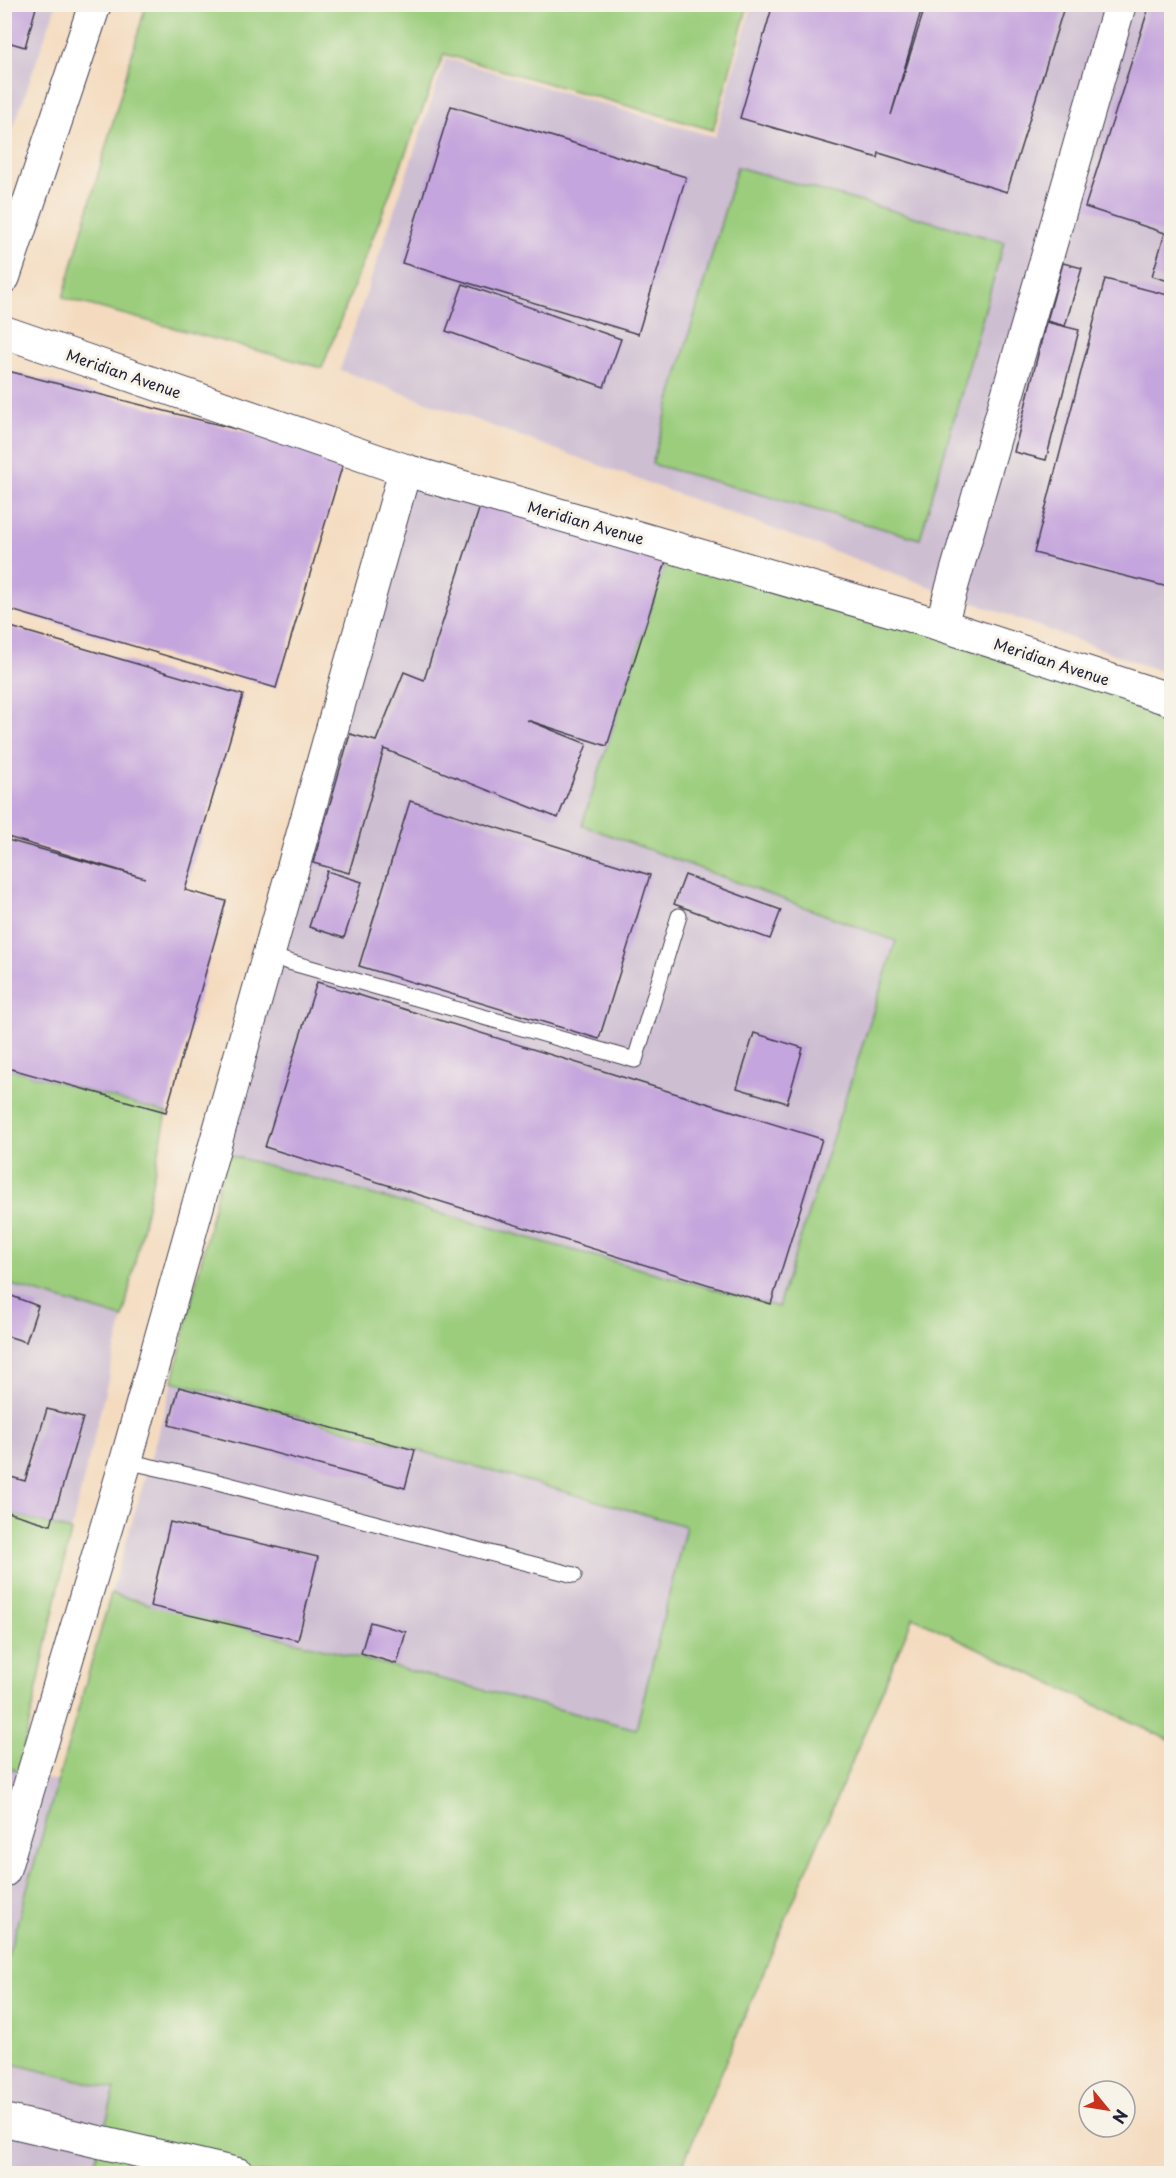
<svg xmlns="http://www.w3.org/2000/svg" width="1176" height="2178" viewBox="0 0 1176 2178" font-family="'Playpen Sans',sans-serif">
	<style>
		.industrial { fill: #cdbed2 }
		.green { fill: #9bcd7d; stroke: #5e785c; stroke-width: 1.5 }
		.building { fill: #c5a5dd }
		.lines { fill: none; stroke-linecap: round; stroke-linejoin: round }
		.lane-casing { stroke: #423e4f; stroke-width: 17 }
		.street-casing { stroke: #423e4f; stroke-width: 34 }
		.lane { stroke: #fff; stroke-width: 15 }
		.street { stroke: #fff; stroke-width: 32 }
		.labels { text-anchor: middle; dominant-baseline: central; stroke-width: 6; stroke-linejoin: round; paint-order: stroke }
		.street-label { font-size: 15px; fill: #22223b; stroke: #f7f3e8 }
	</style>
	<rect width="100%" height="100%" fill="#f7f3e8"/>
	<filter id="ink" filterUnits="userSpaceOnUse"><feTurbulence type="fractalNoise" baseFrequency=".0167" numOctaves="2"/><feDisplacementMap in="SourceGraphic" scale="12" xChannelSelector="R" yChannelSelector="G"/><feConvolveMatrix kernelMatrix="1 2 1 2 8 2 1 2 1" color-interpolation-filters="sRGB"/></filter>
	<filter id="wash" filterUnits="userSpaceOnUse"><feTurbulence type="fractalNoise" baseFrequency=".008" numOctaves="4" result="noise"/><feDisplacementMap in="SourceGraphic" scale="24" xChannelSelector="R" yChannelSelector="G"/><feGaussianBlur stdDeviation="1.35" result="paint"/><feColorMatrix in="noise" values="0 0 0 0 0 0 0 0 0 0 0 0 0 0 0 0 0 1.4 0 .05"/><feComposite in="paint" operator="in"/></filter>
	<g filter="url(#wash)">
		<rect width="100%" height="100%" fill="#f4dbbf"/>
		<!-- industrial -->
		<g class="industrial">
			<path d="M5 5H56L5 152Z"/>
			<path d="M752 5H1171V675L340 370 446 58 715 137Z"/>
			<path d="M411 477 668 555 583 825 896 941 778 1307 226 1154Z"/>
			<path d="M4 1283 123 1318 71 1531 5 1511Z"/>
			<path d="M173 1381 686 1526 636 1729 111 1594Z"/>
			<path d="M5 1767 58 1782 5 1966Z"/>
			<path d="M5 2062 115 2089 92 2173 5 2174Z"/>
		</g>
		<!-- green -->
		<g class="green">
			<path d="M146 5V4L748 5 713 130 444 54 322 368 63 298Z"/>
			<path d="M737 167 1004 242 920 539 652 464Z"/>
			<path d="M668 555 1171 701V1741L913 1617 679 2173H92L115 2089 5 2062V1966L111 1594 636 1729 686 1526 173 1381 226 1154 778 1307 896 941 582 825Z"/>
			<path d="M4 1067 167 1113 123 1318 5 1283Z"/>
			<path d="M4 1511 71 1531 19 1771 5 1767Z"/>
		</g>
		<g id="blocks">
			<!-- building -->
			<g class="building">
				<path d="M4 4H37L25 47 4 41Z"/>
				<path d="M773 4H923L891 115 926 4H1065L1007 192 879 153 878 158 740 118Z"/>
				<path d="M1150 4H1172V282L1152 276 1165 233 1085 207Z"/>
				<path d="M451 106 686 177 638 334 402 263Z"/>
				<path d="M1063 263 1082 268 1065 326 1047 321Z"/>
				<path d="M1105 279 1172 296V588L1034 553Z"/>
				<path d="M463 284 621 339 604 387 446 331Z"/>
				<path d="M1046 322 1079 330 1046 460 1014 452Z"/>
				<path d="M4 370 345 457 276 688 4 608Z"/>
				<path d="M483 497 668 555 607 746 527 720 587 744 558 818 384 749 349 873 313 863 350 734 376 741 404 672 424 680Z"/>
				<path d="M4 625 243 695 185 890 226 901 166 1112 4 1067V839L145 878 4 836Z"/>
				<path d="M410 801 650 875 599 1039 359 966Z"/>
				<path d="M327 871 362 882 344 938 309 927Z"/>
				<path d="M685 875 781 910 770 939 674 904Z"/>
				<path d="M317 982 822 1139 771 1304 265 1147Z"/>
				<path d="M754 1033 803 1048 787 1103 737 1088Z"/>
				<path d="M4 1293 38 1306 26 1342 4 1335Z"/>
				<path d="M179 1387 415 1450 405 1488 169 1425Z"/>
				<path d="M47 1409 83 1418 51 1525 4 1511V1475L25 1481Z"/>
				<path d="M170 1522 318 1557 298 1640 150 1606Z"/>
				<path d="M370 1622 406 1632 397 1664 361 1653Z"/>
			</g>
		</g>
	</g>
	<g filter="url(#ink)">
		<use href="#blocks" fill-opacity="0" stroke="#423e4f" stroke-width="1.5"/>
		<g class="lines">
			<defs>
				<g id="lane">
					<path d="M268 956 635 1060 679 916"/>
					<path d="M126 1461 206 1479 574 1575"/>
				</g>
				<g id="street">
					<path d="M4 277 95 4"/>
					<path d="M4 332 405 470 941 625 1172 700"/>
					<path d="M941 625 1120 4"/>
					<path d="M4 1871 126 1461 405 470"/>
					<path d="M4 2120 238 2174"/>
				</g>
			</defs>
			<!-- lane casing -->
			<use href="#lane" class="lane-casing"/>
			<!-- street casing -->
			<use href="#street" class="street-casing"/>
			<!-- lane -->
			<use href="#lane" class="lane"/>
			<!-- street -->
			<use href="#street" class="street"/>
		</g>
	</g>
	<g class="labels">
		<!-- street labels -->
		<g class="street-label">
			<text transform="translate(124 373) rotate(19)">Meridian Avenue</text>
			<text transform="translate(586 522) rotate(16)">Meridian Avenue</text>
			<text transform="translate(1052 661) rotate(18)">Meridian Avenue</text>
		</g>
	</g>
	<!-- margin -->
	<rect width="1176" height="2178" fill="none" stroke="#f7f3e8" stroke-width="24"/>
	<!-- north arrow -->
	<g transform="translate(1107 2109) rotate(120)"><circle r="28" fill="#f7f3e8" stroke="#a29fa3" stroke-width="1.5"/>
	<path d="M0-4.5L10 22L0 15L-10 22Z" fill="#c8321e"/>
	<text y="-9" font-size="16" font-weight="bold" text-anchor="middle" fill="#22223b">N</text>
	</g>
</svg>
